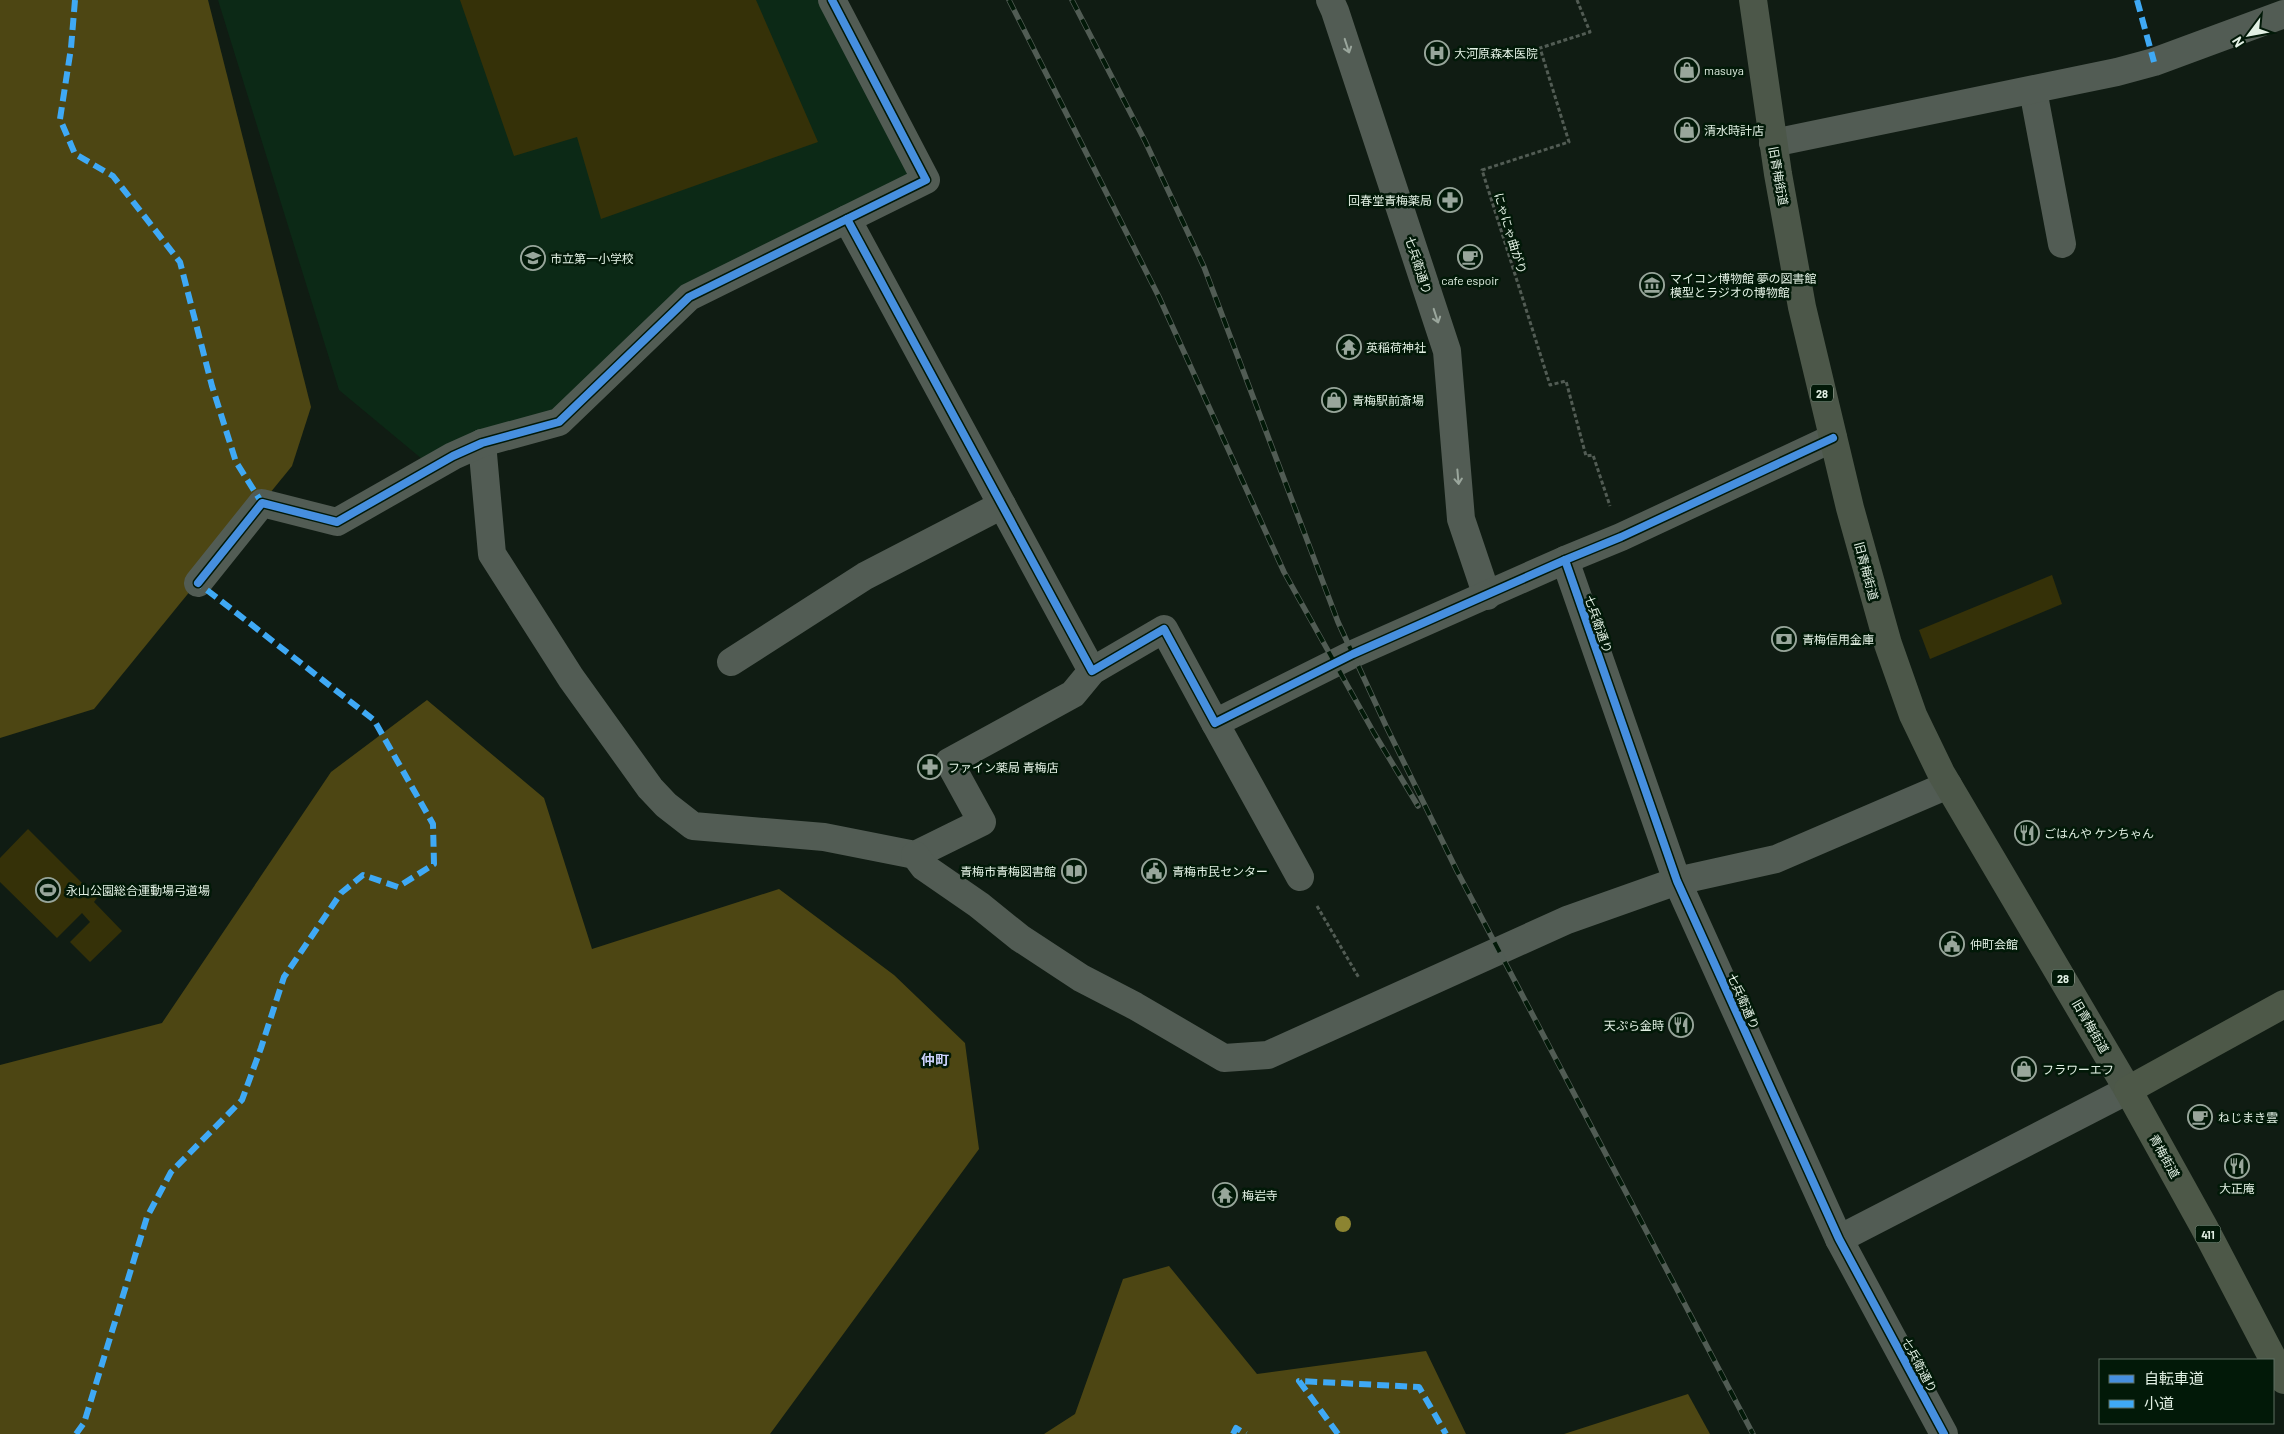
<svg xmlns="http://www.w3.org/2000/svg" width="2284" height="1434" viewBox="0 0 2284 1434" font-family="Barlow,'Noto Sans JP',sans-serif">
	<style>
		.built { fill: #0c2916 }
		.green { fill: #353108 }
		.forest { fill: #4d4613 }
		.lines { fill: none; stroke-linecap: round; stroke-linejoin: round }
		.path { stroke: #525c54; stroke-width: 3; stroke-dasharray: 4 2.5; stroke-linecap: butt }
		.minor { stroke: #525c54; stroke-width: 28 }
		.major { stroke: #4c5749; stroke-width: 28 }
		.highway { stroke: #4d5848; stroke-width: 28 }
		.rail-casing { stroke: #515c54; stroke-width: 5.5 }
		.rail { stroke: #021908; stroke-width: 4; stroke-dasharray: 11; stroke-linecap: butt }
		.quiet { stroke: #3fa9f5; stroke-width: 6; stroke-dasharray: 12 6; stroke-linecap: butt }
		.cycleway-casing { stroke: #021908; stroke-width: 11 }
		.cycleway { stroke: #468fdf; stroke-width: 8 }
		.tree { fill: #8c8431 }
		.oneway { stroke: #9aa69c }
		.labels { text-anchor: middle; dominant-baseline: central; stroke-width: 5; stroke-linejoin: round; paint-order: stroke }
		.shield { fill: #021908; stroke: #9fb0a2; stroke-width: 1 }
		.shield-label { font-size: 11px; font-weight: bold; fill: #e2f0e4 }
		.poi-label { font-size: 12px; fill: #e2f0e4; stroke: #021908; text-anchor: start }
		.street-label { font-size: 12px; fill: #e2f0e4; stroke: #021908 }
		.neighbourhood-label { font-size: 14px; font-weight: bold; fill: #ccd1fc; stroke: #021908 }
	</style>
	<rect width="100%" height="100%" fill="#101c13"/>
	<!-- built -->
	<path class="built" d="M218 0H827L926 180 689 297 559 422 422 459 339 390Z"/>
	<!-- green -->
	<g class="green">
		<path d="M460 0H756L818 142 601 219 577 137 514 156Z"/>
		<path d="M2052 575 2062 604 1930 659 1919 630Z"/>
		<path d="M28 829 97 898 94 902 122 931 90 962 70 942 90 922 82 913 57 938 0 882V858Z"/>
	</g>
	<!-- forest -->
	<g class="forest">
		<path d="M0 0H208L311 407 292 466 94 709 0 738Z"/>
		<path d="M427 700 544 798 592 949 779 889 894 975 965 1043 979 1149 770 1434H0V1065L162 1023 331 772Z"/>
		<path d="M1169 1266 1257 1374 1426 1351 1466 1434H1044L1075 1414 1123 1279Z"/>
		<path d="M1688 1394 1710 1434H1564Z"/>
	</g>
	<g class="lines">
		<!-- path -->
		<g class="path">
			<path d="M1577 0 1590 32 1540 48 1569 142 1482 170 1550 385 1566 381 1586 456 1593 455 1610 506"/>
			<path d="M1317 906 1359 978"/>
		</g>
		<!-- minor -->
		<g class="minor">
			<path d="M1330 0 1335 11 1447 351 1461 519 1487 596"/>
			<path d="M2033 90 2062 244"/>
			<path d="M1773 143 2117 72 2154 62 2284 14"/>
			<path d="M847 219 1092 671"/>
			<path d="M482 443 492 554 571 678 650 788 666 805 693 826 824 837 915 855 982 822 949 762 1073 694 1092 671 1164 629 1215 723 1353 654 1565 560 1621 537 1833 438"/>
			<path d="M1565 560 1677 881 1839 1239 1944 1434"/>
			<path d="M198 583 262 503 337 522 453 456 482 443 559 422 689 297 926 180 832 0"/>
			<path d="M731 662 865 576 1002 505"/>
			<path d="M1215 723 1300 877"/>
			<path d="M915 855 924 867 979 905 1020 938 1081 978 1135 1006 1224 1058 1268 1055 1567 920 1677 881 1776 859 1948 785"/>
			<path d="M1839 1239 2128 1090"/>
		</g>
		<!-- major -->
		<path class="major" d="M1753 0 1778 174 1802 307 1850 508 1888 644 1913 715 1941 773 2128 1090"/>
		<!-- highway -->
		<path class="highway" d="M2284 1004 2128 1090 2204 1227 2284 1380"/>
		<defs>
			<g id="rail">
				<path d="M1009 0 1159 297 1284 572 1374 733 1418 806"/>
				<path d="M1072 0 1145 141 1204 267 1338 622 1386 726 1457 871 1753 1434"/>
			</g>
		</defs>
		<!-- rail casing -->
		<use href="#rail" class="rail-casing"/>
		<!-- rail -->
		<use href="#rail" class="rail"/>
		<!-- quiet -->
		<g class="quiet">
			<path d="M75 0 71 48 60 119 75 154 113 176 180 262 212 386 236 462 262 503"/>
			<path d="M2137 0 2154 62"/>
			<path d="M76 1434 84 1423 147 1217 171 1172 242 1100 261 1048 284 977 341 893 363 875 398 887 434 864 433 824 374 720 198 583"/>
			<path d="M1233 1434 1236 1428 1246 1434"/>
			<path d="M1338 1434 1299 1381 1419 1387 1446 1434"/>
		</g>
		<defs>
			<g id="cycleway">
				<path d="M847 219 1092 671 1164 629 1215 723 1353 654 1565 560 1621 537 1833 438"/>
				<path d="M1565 560 1677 881 1839 1239 1944 1434"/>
				<path d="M198 583 262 503 337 522 453 456 482 443 559 422 689 297 926 180 832 0"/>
			</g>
		</defs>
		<!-- cycleway casing -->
		<use href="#cycleway" class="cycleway-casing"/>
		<!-- cycleway -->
		<use href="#cycleway" class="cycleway"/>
	</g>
	<!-- trees -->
	<circle class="tree" cx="1343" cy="1224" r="8"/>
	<!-- one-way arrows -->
	<defs><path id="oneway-shaft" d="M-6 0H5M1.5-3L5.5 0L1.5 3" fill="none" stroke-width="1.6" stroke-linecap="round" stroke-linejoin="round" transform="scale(1.25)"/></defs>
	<g class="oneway">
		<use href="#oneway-shaft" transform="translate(1347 46) rotate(72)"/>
		<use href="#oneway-shaft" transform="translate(1436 316) rotate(72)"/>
		<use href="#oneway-shaft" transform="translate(1458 477) rotate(85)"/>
	</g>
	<!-- icons -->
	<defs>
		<symbol id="hospital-ring" viewBox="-11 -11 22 22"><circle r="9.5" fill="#021908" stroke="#98a69b" stroke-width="1.5"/><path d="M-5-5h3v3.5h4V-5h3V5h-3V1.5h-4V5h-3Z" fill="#98a69b"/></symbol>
		<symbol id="shop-ring" viewBox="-11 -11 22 22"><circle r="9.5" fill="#021908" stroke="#98a69b" stroke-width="1.5"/><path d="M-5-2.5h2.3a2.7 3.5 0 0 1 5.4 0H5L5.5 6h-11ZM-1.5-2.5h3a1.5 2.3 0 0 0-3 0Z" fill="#98a69b"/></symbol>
		<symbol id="pharmacy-ring" viewBox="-11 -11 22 22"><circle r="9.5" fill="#021908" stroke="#98a69b" stroke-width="1.5"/><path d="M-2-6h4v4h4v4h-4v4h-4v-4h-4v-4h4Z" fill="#98a69b"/></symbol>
		<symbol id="cafe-ring" viewBox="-11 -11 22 22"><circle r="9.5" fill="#021908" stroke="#98a69b" stroke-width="1.5"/><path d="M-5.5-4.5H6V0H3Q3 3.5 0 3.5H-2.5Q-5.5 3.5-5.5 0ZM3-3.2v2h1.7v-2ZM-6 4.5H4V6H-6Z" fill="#98a69b"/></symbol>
		<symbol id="school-ring" viewBox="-11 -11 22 22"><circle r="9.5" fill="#021908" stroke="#98a69b" stroke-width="1.5"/><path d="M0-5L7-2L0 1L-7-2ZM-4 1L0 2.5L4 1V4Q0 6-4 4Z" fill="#98a69b"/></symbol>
		<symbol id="museum-ring" viewBox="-11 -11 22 22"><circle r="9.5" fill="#021908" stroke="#98a69b" stroke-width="1.5"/><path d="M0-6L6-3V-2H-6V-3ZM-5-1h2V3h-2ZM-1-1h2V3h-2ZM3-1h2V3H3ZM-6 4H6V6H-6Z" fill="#98a69b"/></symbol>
		<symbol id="temple-ring" viewBox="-11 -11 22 22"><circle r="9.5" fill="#021908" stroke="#98a69b" stroke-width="1.5"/><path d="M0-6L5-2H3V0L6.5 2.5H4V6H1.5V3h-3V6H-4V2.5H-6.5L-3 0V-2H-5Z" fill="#98a69b"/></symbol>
		<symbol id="bank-ring" viewBox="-11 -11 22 22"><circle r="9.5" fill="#021908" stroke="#98a69b" stroke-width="1.5"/><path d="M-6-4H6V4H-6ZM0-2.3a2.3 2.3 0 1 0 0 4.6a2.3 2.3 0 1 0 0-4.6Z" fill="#98a69b"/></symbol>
		<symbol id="restaurant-ring" viewBox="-11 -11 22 22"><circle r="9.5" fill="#021908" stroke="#98a69b" stroke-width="1.5"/><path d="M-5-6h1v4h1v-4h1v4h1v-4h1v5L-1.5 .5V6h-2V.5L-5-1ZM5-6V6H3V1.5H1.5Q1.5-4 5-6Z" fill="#98a69b"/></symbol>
		<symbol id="library-ring" viewBox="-11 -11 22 22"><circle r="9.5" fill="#021908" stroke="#98a69b" stroke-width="1.5"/><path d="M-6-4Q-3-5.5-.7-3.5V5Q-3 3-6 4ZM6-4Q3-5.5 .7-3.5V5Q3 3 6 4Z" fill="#98a69b"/></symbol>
		<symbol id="civic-ring" viewBox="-11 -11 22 22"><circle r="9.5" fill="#021908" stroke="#98a69b" stroke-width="1.5"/><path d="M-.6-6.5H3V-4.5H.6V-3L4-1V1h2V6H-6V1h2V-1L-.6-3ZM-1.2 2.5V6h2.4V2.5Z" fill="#98a69b"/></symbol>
		<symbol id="stadium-ring" viewBox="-11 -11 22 22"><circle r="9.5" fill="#021908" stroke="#98a69b" stroke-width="1.5"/><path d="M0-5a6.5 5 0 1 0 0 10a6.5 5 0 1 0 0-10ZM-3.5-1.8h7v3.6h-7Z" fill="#98a69b"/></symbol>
	</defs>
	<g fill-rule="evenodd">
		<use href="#hospital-ring" x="1423" y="39" width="28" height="28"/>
		<use href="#shop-ring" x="1673" y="56" width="28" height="28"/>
		<use href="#shop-ring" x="1673" y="116" width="28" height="28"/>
		<use href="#pharmacy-ring" x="1436" y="186" width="28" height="28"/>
		<use href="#cafe-ring" x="1456" y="243" width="28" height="28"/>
		<use href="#school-ring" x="519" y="244" width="28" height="28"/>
		<use href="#museum-ring" x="1638" y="271" width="28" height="28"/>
		<use href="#temple-ring" x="1335" y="333" width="28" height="28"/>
		<use href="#shop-ring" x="1320" y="386" width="28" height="28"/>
		<use href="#bank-ring" x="1770" y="625" width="28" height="28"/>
		<use href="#pharmacy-ring" x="916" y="753" width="28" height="28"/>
		<use href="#restaurant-ring" x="2013" y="819" width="28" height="28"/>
		<use href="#library-ring" x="1060" y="857" width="28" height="28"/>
		<use href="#civic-ring" x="1140" y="857" width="28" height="28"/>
		<use href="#stadium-ring" x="34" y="876" width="28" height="28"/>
		<use href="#civic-ring" x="1938" y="930" width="28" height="28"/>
		<use href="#restaurant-ring" x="1667" y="1011" width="28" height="28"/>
		<use href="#shop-ring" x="2010" y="1055" width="28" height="28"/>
		<use href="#cafe-ring" x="2186" y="1103" width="28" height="28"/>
		<use href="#restaurant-ring" x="2223" y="1152" width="28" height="28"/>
		<use href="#temple-ring" x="1211" y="1181" width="28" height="28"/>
	</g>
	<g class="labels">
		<!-- shield labels -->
		<g class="shield">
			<rect x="1811" y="384.5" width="22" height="17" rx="4"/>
			<rect x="2052" y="969.5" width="22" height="17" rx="4"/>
			<rect x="2195.5" y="1225.5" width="25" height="17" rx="4"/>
		</g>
		<g class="shield-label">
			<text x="1822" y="393">28</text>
			<text x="2063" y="978">28</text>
			<text x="2208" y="1234">411</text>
		</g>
		<!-- poi labels -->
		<g class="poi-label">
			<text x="1454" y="53">大河原森本医院</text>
			<text x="1704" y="70">masuya</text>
			<text x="1704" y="130">清水時計店</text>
			<text x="1432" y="200" text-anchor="end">回春堂青梅薬局</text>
			<text x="550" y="258">市立第一小学校</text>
			<text x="1670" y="278">マイコン博物館 夢の図書館<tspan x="1670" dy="14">模型とラジオの博物館</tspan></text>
			<text x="1470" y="280" text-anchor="middle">cafe espoir</text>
			<text x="1366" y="347">英稲荷神社</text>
			<text x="1352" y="400">青梅駅前斎場</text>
			<text x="1802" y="639">青梅信用金庫</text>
			<text x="948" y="767">ファイン薬局 青梅店</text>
			<text x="2044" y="833">ごはんや ケンちゃん</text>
			<text x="1056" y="871" text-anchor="end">青梅市青梅図書館</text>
			<text x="1172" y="871">青梅市民センター</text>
			<text x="66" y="890">永山公園総合運動場弓道場</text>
			<text x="1970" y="944">仲町会館</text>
			<text x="1664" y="1025" text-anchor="end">天ぷら金時</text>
			<text x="2042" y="1069">フラワーエフ</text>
			<text x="2218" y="1117">ねじまき雲</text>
			<text x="2237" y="1188" text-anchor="middle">大正庵</text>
			<text x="1242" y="1195">梅岩寺</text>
		</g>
		<!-- street labels -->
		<g class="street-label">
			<text transform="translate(1779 176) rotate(80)">旧青梅街道</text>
			<text transform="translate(1511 233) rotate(73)">にゃにゃ曲がり</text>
			<text transform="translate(1419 265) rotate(72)">七兵衛通り</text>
			<text transform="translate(1867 571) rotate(75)">旧青梅街道</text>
			<text transform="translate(1599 624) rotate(71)">七兵衛通り</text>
			<text transform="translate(1744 1001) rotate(66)">七兵衛通り</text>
			<text transform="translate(2091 1026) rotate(60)">旧青梅街道</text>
			<text transform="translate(2165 1156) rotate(61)">青梅街道</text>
			<text transform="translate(1920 1365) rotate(62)">七兵衛通り</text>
		</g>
		<!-- neighbourhood labels -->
		<g class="neighbourhood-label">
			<text x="935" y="1059">仲町</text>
		</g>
	</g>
	<!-- legend -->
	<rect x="2099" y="1359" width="175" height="65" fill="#021908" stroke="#5c6f60"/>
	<rect x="2109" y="1375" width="25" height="8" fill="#468fdf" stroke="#5c6f60"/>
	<text x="2144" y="1384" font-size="15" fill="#e2f0e4">自転車道</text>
	<rect x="2109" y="1400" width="25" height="8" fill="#3fa9f5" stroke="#5c6f60"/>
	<text x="2144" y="1409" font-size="15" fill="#e2f0e4">小道</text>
	<!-- north arrow -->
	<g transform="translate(2249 35) rotate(238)" stroke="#021908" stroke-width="4" paint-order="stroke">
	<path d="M0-4L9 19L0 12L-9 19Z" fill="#e2f0e4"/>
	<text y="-8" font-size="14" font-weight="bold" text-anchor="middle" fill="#e2f0e4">N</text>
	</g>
</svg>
